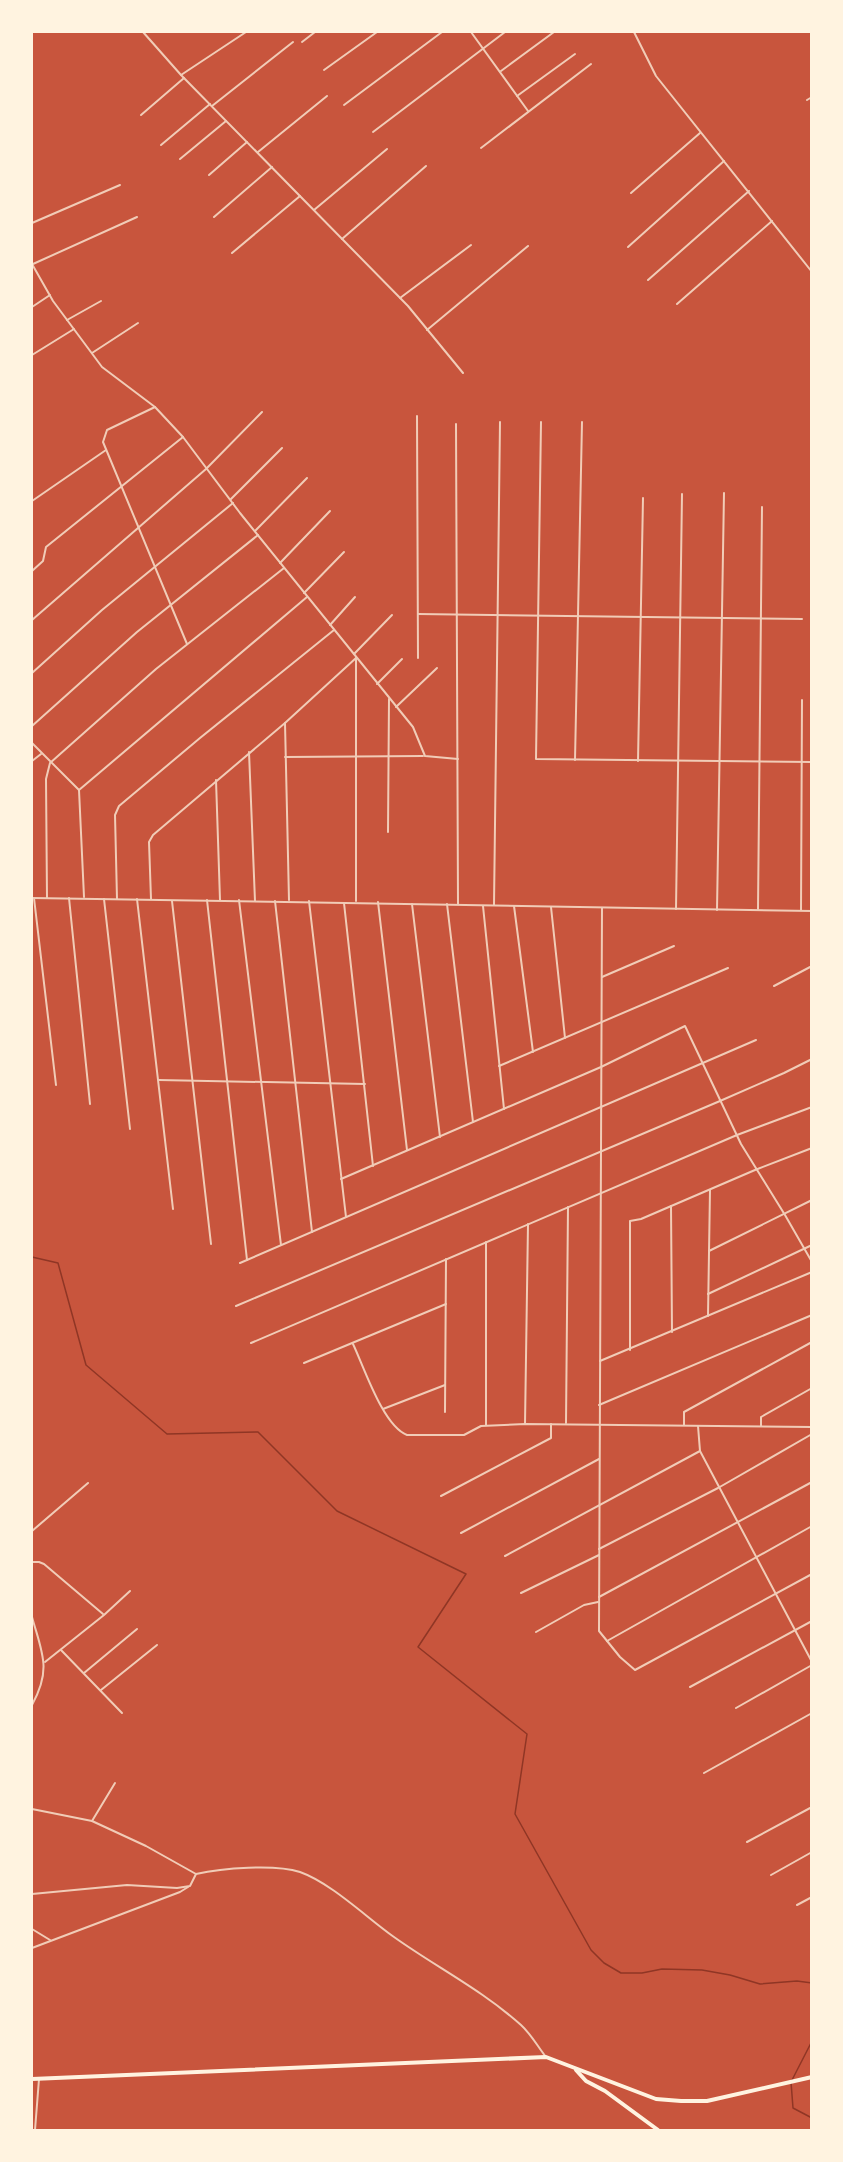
<svg xmlns="http://www.w3.org/2000/svg" width="843" height="2162" viewBox="0 0 843 2162" font-family="Jost,sans-serif">
	<style>
		.lines { fill: none; stroke-linecap: round; stroke-linejoin: round }
		.stream { stroke: #8f3625; stroke-width: 1.5 }
		.minor { stroke: #f1ccb7; stroke-width: 2 }
		.secondary { stroke: #fff3e0; stroke-width: 4 }
	</style>
	<rect width="100%" height="100%" fill="#c8553d"/>
	<g class="lines">
		<!-- stream -->
		<g class="stream">
			<path d="M32 1257 58 1263 86 1365 167 1434 258 1432 337 1511 466 1574 418 1647 527 1734 515 1814 591 1950 604 1963 621 1973H642L662 1969 702 1970 730 1975 760 1984 797 1981 812 1983"/>
			<path d="M812 2041 791 2082 793 2108 812 2118"/>
		</g>
		<!-- minor -->
		<g class="minor">
			<path d="M143 32 181 75 408 306 463 373"/>
			<path d="M471 32 528 111"/>
			<path d="M634 32 656 76 812 272"/>
			<path d="M302 42 315 32"/>
			<path d="M324 70 377 32"/>
			<path d="M501 71 554 32"/>
			<path d="M181 75 246 32"/>
			<path d="M517 96 575 54"/>
			<path d="M807 100 812 97"/>
			<path d="M344 105 442 32"/>
			<path d="M212 106 293 42"/>
			<path d="M141 115 184 78"/>
			<path d="M373 132 505 32"/>
			<path d="M161 145 210 104"/>
			<path d="M481 148 591 64"/>
			<path d="M258 152 327 96"/>
			<path d="M180 159 226 121"/>
			<path d="M209 175 247 142"/>
			<path d="M631 193 700 133"/>
			<path d="M314 210 387 149"/>
			<path d="M214 217 272 167"/>
			<path d="M32 223 120 185"/>
			<path d="M342 239 426 166"/>
			<path d="M628 247 724 161"/>
			<path d="M232 253 300 196"/>
			<path d="M32 264 53 301 102 367 155 407 183 437 240 513 413 727 425 756 458 759"/>
			<path d="M33 264 137 217"/>
			<path d="M648 280 749 191"/>
			<path d="M400 298 471 245"/>
			<path d="M677 304 772 221"/>
			<path d="M32 307 50 295"/>
			<path d="M67 320 101 301"/>
			<path d="M427 330 528 246"/>
			<path d="M92 353 138 323"/>
			<path d="M32 355 74 329"/>
			<path d="M155 407 107 430 103 442 187 644"/>
			<path d="M417 416 418 658"/>
			<path d="M541 422 536 759 812 762"/>
			<path d="M456 424 458 904"/>
			<path d="M231 499 282 448"/>
			<path d="M32 501 106 450"/>
			<path d="M255 531 307 478"/>
			<path d="M280 563 330 511"/>
			<path d="M32 571 43 561 46 547 183 437"/>
			<path d="M304 593 344 552"/>
			<path d="M418 614 802 619"/>
			<path d="M32 620 206 469 262 412"/>
			<path d="M330 625 355 597"/>
			<path d="M354 654 392 615"/>
			<path d="M32 673 102 610 233 503"/>
			<path d="M377 684 402 659"/>
			<path d="M396 707 437 668"/>
			<path d="M285 723 289 900"/>
			<path d="M32 726 137 632 258 535"/>
			<path d="M32 743 79 790 84 897"/>
			<path d="M249 752 255 901"/>
			<path d="M285 757 423 756"/>
			<path d="M575 760 582 422"/>
			<path d="M32 761 41 754"/>
			<path d="M638 761 643 498"/>
			<path d="M216 780 220 900"/>
			<path d="M79 790 307 597"/>
			<path d="M388 832 389 699"/>
			<path d="M32 898C292 901 551 908 812 911"/>
			<path d="M34 898 56 1085"/>
			<path d="M47 898 46 779 50 763 156 669 284 568"/>
			<path d="M69 898 90 1104"/>
			<path d="M104 899 130 1129"/>
			<path d="M117 899 115 815 119 806 200 738 334 630"/>
			<path d="M137 899 173 1209"/>
			<path d="M151 899 149 842 153 835 285 723 356 658"/>
			<path d="M207 900 247 1260"/>
			<path d="M239 900 281 1245"/>
			<path d="M172 901 211 1244"/>
			<path d="M275 901 312 1232"/>
			<path d="M309 901 346 1217"/>
			<path d="M356 901V658"/>
			<path d="M378 902 407 1150"/>
			<path d="M344 903 373 1166"/>
			<path d="M412 904 440 1137"/>
			<path d="M447 904 473 1122"/>
			<path d="M494 905 500 422"/>
			<path d="M483 906 504 1109"/>
			<path d="M514 906 533 1052"/>
			<path d="M551 907 565 1038"/>
			<path d="M602 908 599 1631 620 1657 635 1670 812 1574"/>
			<path d="M676 909 682 494"/>
			<path d="M758 909 762 507"/>
			<path d="M717 910 724 493"/>
			<path d="M801 910 802 700"/>
			<path d="M602 977 674 946"/>
			<path d="M774 986 812 966"/>
			<path d="M499 1066 728 968"/>
			<path d="M159 1080 365 1084"/>
			<path d="M341 1179 601 1067 685 1026 741 1144 785 1215 812 1262"/>
			<path d="M671 1206 672 1332"/>
			<path d="M709 1251 812 1200"/>
			<path d="M240 1263 756 1040"/>
			<path d="M708 1294 812 1245"/>
			<path d="M236 1306 720 1101 784 1073 812 1059"/>
			<path d="M708 1316 710 1190"/>
			<path d="M251 1343 737 1135 812 1107"/>
			<path d="M353 1344C364 1367 383 1426 407 1435H464L481 1426 525 1424 812 1427"/>
			<path d="M630 1350V1221L641 1219 755 1170 812 1148"/>
			<path d="M600 1361 812 1272"/>
			<path d="M304 1363 446 1304"/>
			<path d="M599 1405 812 1315"/>
			<path d="M383 1409 445 1385"/>
			<path d="M445 1412 446 1259"/>
			<path d="M566 1423 568 1207"/>
			<path d="M525 1424 528 1224"/>
			<path d="M486 1425V1242"/>
			<path d="M684 1425V1412L812 1342"/>
			<path d="M698 1426 700 1451 812 1662"/>
			<path d="M761 1426V1417L812 1388"/>
			<path d="M441 1496 551 1438V1424"/>
			<path d="M32 1531 88 1483"/>
			<path d="M461 1533 599 1459"/>
			<path d="M599 1549 718 1488 812 1434"/>
			<path d="M505 1556 700 1451"/>
			<path d="M32 1562H39L44 1564 103 1614"/>
			<path d="M521 1593 599 1555"/>
			<path d="M599 1597 812 1482"/>
			<path d="M32 1617C42 1653 52 1669 32 1705"/>
			<path d="M536 1632 584 1605 598 1602"/>
			<path d="M607 1641 812 1526"/>
			<path d="M61 1650 122 1713"/>
			<path d="M45 1662 104 1615 130 1591"/>
			<path d="M84 1673 137 1629"/>
			<path d="M690 1687 812 1621"/>
			<path d="M101 1690 157 1645"/>
			<path d="M736 1708 812 1665"/>
			<path d="M704 1773 812 1713"/>
			<path d="M32 1809 92 1821 146 1846 196 1874C222 1868 275 1864 300 1872 331 1883 366 1917 394 1937 436 1967 482 1990 521 2025 531 2034 538 2047 546 2057"/>
			<path d="M92 1821 115 1783"/>
			<path d="M747 1842 812 1807"/>
			<path d="M771 1875 812 1852"/>
			<path d="M32 1894 127 1885 177 1888 190 1886 196 1874"/>
			<path d="M797 1905 812 1897"/>
			<path d="M32 1929 50 1940"/>
			<path d="M32 1948 180 1892 188 1887"/>
			<path d="M35 2130 39 2079"/>
		</g>
		<!-- secondary -->
		<g class="secondary">
			<path d="M576 2070 586 2081 605 2091 658 2130"/>
			<path d="M32 2079 546 2057 656 2099 681 2101H707L812 2077"/>
		</g>
	</g>
	<!-- border -->
	<rect width="843" height="2162" fill="none" stroke="#fff3e0" stroke-width="66"/>
</svg>
